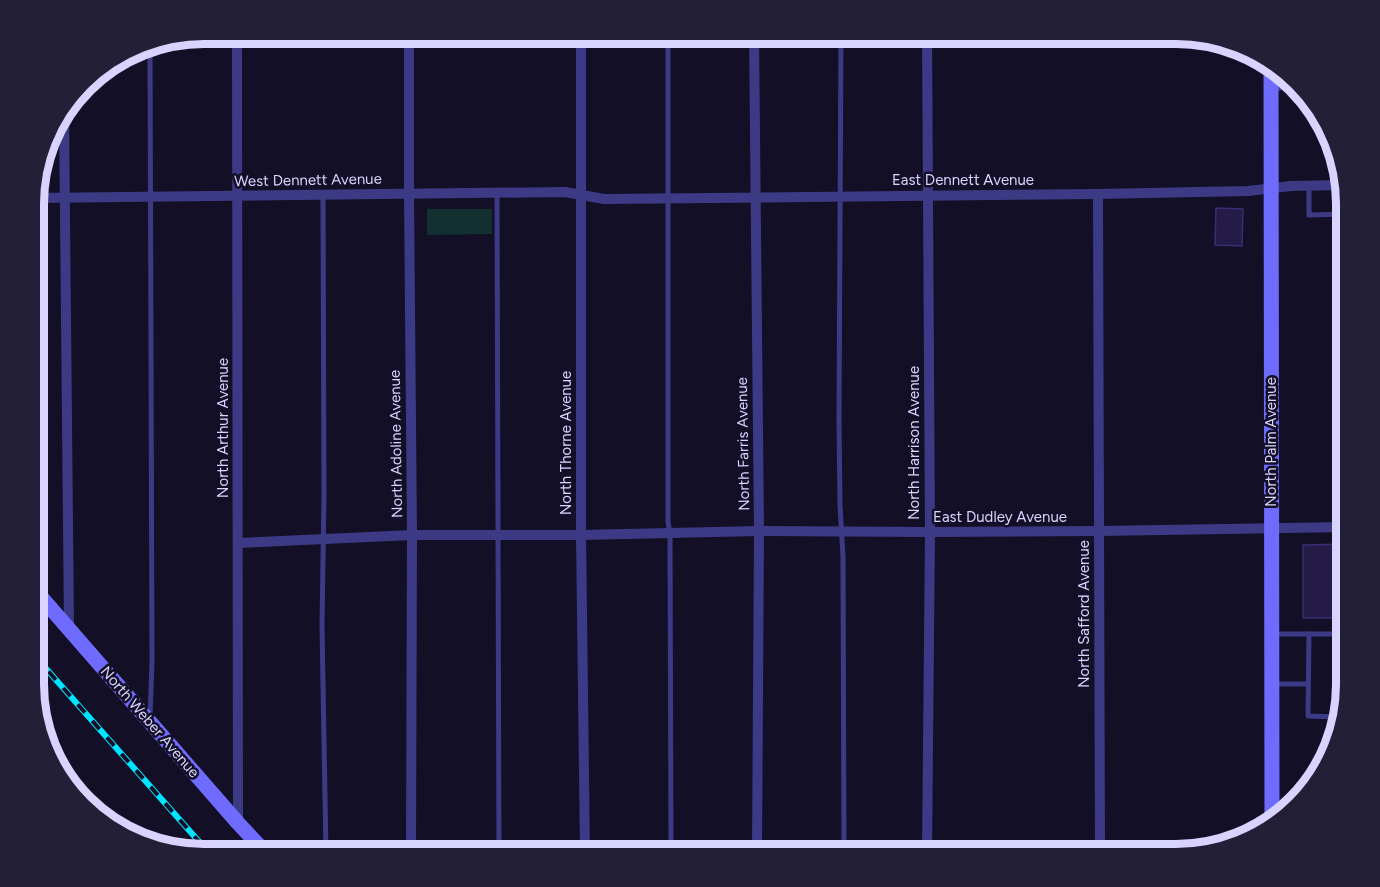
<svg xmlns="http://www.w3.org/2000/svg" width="1380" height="887" viewBox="0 0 1380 887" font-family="Figtree,sans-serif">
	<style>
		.green { fill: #12302f }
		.building { fill: #241b47; stroke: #3b2d73; stroke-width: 1.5 }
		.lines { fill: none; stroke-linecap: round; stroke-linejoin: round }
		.lane { stroke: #3d3a85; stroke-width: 5 }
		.street { stroke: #3d3a85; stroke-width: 10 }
		.secondary { stroke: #6f6bff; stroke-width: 15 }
		.rail-casing { stroke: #00e5ff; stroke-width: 6 }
		.rail { stroke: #130f26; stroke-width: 4; stroke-dasharray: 11; stroke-linecap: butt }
		.labels { text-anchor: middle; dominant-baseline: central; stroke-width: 5; stroke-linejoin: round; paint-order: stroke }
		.street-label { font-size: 15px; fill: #d9d4ff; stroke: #130f26 }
		.rim { fill: none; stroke: #d9d4ff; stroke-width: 8 }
	</style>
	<rect width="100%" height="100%" fill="#130f26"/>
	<!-- green -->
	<path class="green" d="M427 209H492V234L427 235Z"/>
	<!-- building -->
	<g class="building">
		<path d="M1216 208 1243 209 1242 246 1215 245Z"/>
		<path d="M1347 544V618H1303V545Z"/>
	</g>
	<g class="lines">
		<!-- lane -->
		<g class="lane">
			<path d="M668 33V522L670 533 671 854"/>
			<path d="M841 33 839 419 840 505 843 557 844 854"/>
			<path d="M1272 91 1292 84"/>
			<path d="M1309 185V215L1347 214"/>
			<path d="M497 193 499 854"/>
			<path d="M323 194 324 496 322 626 326 854"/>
			<path d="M1272 634H1339V716"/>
			<path d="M1309 634 1308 716 1339 717"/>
			<path d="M1274 684H1308"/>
			<path d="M150 717 152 663 150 44"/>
		</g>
		<!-- street -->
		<g class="street">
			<path d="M237 33 238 823"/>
			<path d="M409 33V193L412 535 411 854"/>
			<path d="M581 33V535L585 854"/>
			<path d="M754 33 759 531 757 854"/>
			<path d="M927 33 930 532 927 854"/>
			<path d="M64 111 69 629"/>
			<path d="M1098 194 1100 854"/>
			<path d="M34 198 565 192 604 199 1098 194 1248 191 1291 186 1344 185"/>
			<path d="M238 543 412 535H581L759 531 930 532 1099 531 1347 527"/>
		</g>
		<!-- secondary -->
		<g class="secondary">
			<path d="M1271 62 1272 821"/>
			<path d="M34 589 238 823 267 854"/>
		</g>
		<defs>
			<path id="rail" d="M34 655 210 854"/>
		</defs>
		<!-- rail casing -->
		<use href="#rail" class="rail-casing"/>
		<!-- rail -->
		<use href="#rail" class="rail"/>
	</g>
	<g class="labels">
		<!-- street labels -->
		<g class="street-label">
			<text transform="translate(308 180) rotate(-1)">West Dennett Avenue</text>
			<text x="963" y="180">East Dennett Avenue</text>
			<text transform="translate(223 428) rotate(-90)">North Arthur Avenue</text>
			<text transform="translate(1271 442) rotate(-90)">North Palm Avenue</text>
			<text transform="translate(566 443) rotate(-90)">North Thorne Avenue</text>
			<text transform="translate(914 443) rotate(-90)">North Harrison Avenue</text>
			<text transform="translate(396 444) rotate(-91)">North Adoline Avenue</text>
			<text transform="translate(743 444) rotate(-91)">North Farris Avenue</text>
			<text x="1000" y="517">East Dudley Avenue</text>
			<text transform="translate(1084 614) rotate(-90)">North Safford Avenue</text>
			<text transform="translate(150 722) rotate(49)">North Weber Avenue</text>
		</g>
	</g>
	<!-- crop -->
	<path d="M0 0H1380V887H0ZM204 44H1176A160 160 0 0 1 1336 204V684A160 160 0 0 1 1176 844H204A160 160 0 0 1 44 684V204A160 160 0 0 1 204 44Z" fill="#231f37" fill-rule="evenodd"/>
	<path class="rim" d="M204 44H1176A160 160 0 0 1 1336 204V684A160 160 0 0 1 1176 844H204A160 160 0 0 1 44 684V204A160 160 0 0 1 204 44Z"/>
</svg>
